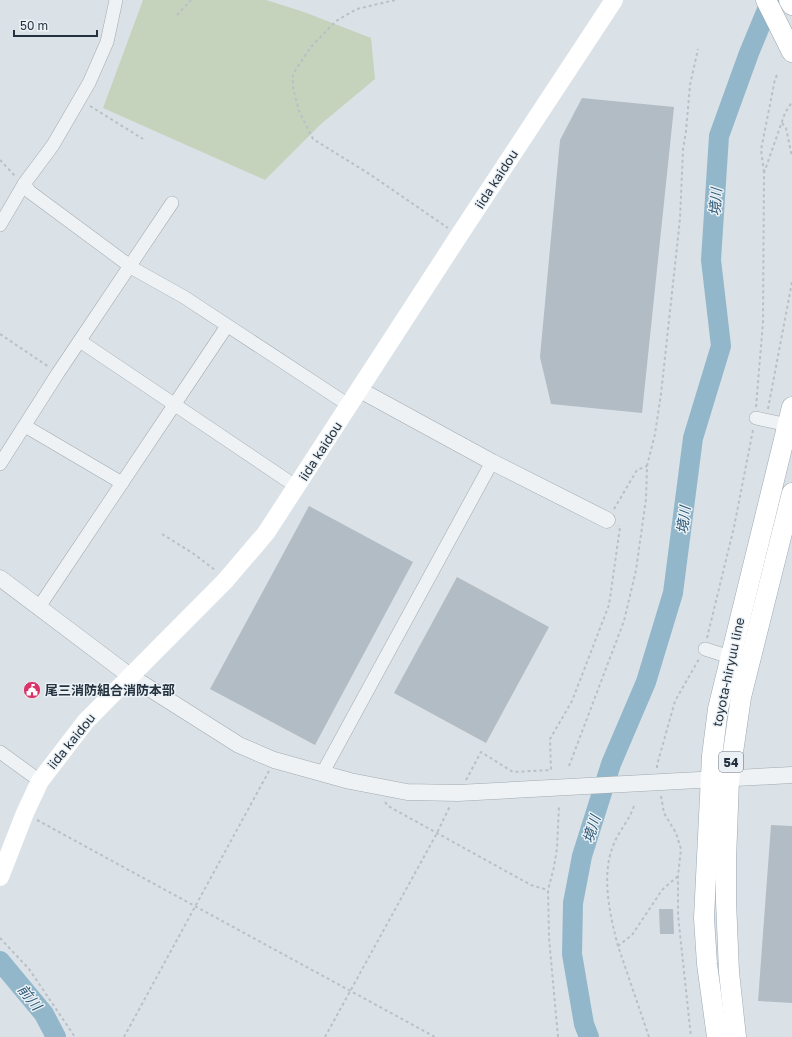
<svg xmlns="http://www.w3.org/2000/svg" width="792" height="1037" viewBox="0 0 792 1037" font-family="'Golos Text','Noto Sans JP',sans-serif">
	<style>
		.green { fill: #c5d2bc }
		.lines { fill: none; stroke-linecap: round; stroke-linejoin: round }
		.river { stroke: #92b7cb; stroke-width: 20 }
		.building { fill: #b2bcc4 }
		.minor-casing { stroke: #a0aab1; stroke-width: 14 }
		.tertiary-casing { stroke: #a0aab1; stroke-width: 17 }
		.primary-casing { stroke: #9aa8b4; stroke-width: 21 }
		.path { stroke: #b9c0c6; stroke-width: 2; stroke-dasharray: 3 3; stroke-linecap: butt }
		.minor { stroke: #eef2f5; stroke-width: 13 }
		.tertiary { stroke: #eef2f5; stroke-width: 16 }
		.secondary { stroke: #fff; stroke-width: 18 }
		.primary { stroke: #fff; stroke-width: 20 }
		.labels { text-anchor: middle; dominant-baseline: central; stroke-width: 3; stroke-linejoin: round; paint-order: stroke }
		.shield { fill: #ebf1f5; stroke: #606b76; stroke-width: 1 }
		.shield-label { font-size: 12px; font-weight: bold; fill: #24323f }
		.street-label { font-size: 13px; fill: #24323f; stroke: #ebf1f5 }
		.poi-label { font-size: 13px; font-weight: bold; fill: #24323f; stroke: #ebf1f5; text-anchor: start }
		.water-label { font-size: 14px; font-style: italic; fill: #2b5876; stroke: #ebf1f5 }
	</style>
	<rect width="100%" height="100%" fill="#dbe2e7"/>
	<!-- green -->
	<path class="green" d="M143 0H266L304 12 371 38 375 79 321 124 265 180 103 108Z"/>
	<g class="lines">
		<!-- river -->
		<g class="river">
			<path d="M0 961 44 1014 56 1037"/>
			<path d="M589 1037 584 1024 572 954 573 903 582 856 611 764 646 682 673 593 693 438 721 346 711 260 719 136 749 53 771 0"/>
		</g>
	</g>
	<!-- building -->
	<g class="building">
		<path d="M582 98 674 107 642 413 551 404 540 357 560 140Z"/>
		<path d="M309 506 413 562 315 745 210 689Z"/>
		<path d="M457 577 549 627 486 743 394 693Z"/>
		<path d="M771 825 792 826V1003L758 1001Z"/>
		<path d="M659 909H673L674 934H660Z"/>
	</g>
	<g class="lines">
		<defs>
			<g id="minor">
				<path d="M24 184 30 192 134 269 184 297 350 406"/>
				<path d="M0 225 24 184 53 145 89 83 107 42 116 0"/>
				<path d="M80 341 297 487"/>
				<path d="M756 418 788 425"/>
				<path d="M25 426 122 483"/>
				<path d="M0 464 58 373 172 203"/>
				<path d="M39 607 227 326"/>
				<path d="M705 649 730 657"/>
				<path d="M0 752 40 781"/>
				<path d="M322 774 492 462"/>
			</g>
			<g id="tertiary">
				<path d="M360 390 492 462 607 520"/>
				<path d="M0 578 130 676 239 745 274 760 350 781 407 792 458 793 792 775"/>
			</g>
			<g id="primary">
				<path d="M766 0 792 52"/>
				<path d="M789 0 792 5"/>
				<path d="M717 1037 707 964 704 918 712 756 718 709 792 407"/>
				<path d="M736 1037 729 972 726 901V860L729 780 741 697 792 493"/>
			</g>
		</defs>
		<!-- minor casing -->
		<use href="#minor" class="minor-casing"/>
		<!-- tertiary casing -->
		<use href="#tertiary" class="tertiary-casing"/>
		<!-- primary casing -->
		<use href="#primary" class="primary-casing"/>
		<!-- path -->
		<g class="path">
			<path d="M395 0 357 9 336 21 311 47 296 69 293 75V88L299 111 313 139 371 175 448 228"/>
			<path d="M177 15 191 0"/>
			<path d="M90 106 143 139"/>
			<path d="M782 123 786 128 792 157"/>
			<path d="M0 160 16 177"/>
			<path d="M764 172 761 150 775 79 777 75"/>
			<path d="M0 334 49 367"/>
			<path d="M756 407 763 322 764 173 785 113 792 102"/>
			<path d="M768 409 792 282"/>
			<path d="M614 509 637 470 647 466"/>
			<path d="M162 534 194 554 215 570"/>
			<path d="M707 638 734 527 753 430"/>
			<path d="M569 766 624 621 636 570 646 499 647 466 655 434 661 394 680 219 683 149 686 131 690 85 698 49"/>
			<path d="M657 768V765L675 701 699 659"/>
			<path d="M466 780 481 752 513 772 551 770 550 739 572 701 609 605 620 527 618 526"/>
			<path d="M661 796 664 813 676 833 681 849 678 876V915L691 1037"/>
			<path d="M385 802 388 806 531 885 548 890"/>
			<path d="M37 820 435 1037"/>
			<path d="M0 938 29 969 75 1037"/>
			<path d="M618 946C610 916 601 876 613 846 618 832 629 821 634 806"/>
			<path d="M124 1037 269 771"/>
			<path d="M325 1037 437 833 450 806"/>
			<path d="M558 1037 549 938 548 890 554 867 557 848 559 806"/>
			<path d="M649 1037 618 946 632 935 662 890 678 876"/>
		</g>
		<!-- minor -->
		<use href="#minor" class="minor"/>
		<!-- tertiary -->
		<use href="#tertiary" class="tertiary"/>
		<!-- secondary -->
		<path class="secondary" d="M0 877 25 813 40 781 86 721 225 581 266 533 460 234 614 0"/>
		<!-- primary -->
		<use href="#primary" class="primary"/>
	</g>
	<!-- icons -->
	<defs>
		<symbol id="civic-disc" viewBox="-11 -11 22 22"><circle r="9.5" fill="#da3367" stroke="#ebf1f5"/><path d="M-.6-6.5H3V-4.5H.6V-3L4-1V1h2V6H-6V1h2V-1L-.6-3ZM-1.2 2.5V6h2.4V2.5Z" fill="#fff"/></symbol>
	</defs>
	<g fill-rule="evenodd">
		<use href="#civic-disc" x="22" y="680" width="20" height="20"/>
	</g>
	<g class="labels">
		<!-- shield labels -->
		<rect class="shield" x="719" y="752" width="24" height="20" rx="3"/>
		<g class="shield-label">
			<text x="731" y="762">54</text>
		</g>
		<!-- street labels -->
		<g class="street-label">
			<text transform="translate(496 179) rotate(-57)">iida kaidou</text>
			<text transform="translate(320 451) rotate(-57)">iida kaidou</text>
			<text transform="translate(728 672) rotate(-78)">toyota-hiryuu line</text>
			<text transform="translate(71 741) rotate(-51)">iida kaidou</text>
		</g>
		<!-- poi labels -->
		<g class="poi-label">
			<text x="45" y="690">尾三消防組合消防本部</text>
		</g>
		<!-- water labels -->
		<g class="water-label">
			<text transform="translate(715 202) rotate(-86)">境川</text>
			<text transform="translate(683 520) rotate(-83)">境川</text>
			<text transform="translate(591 829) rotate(-73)">境川</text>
			<text transform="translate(30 997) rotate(51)">前川</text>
		</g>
	</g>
	<!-- scale -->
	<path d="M14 30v6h83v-6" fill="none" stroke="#24323f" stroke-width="2"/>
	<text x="20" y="30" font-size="12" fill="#24323f" stroke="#ebf1f5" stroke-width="3" paint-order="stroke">50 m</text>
</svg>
